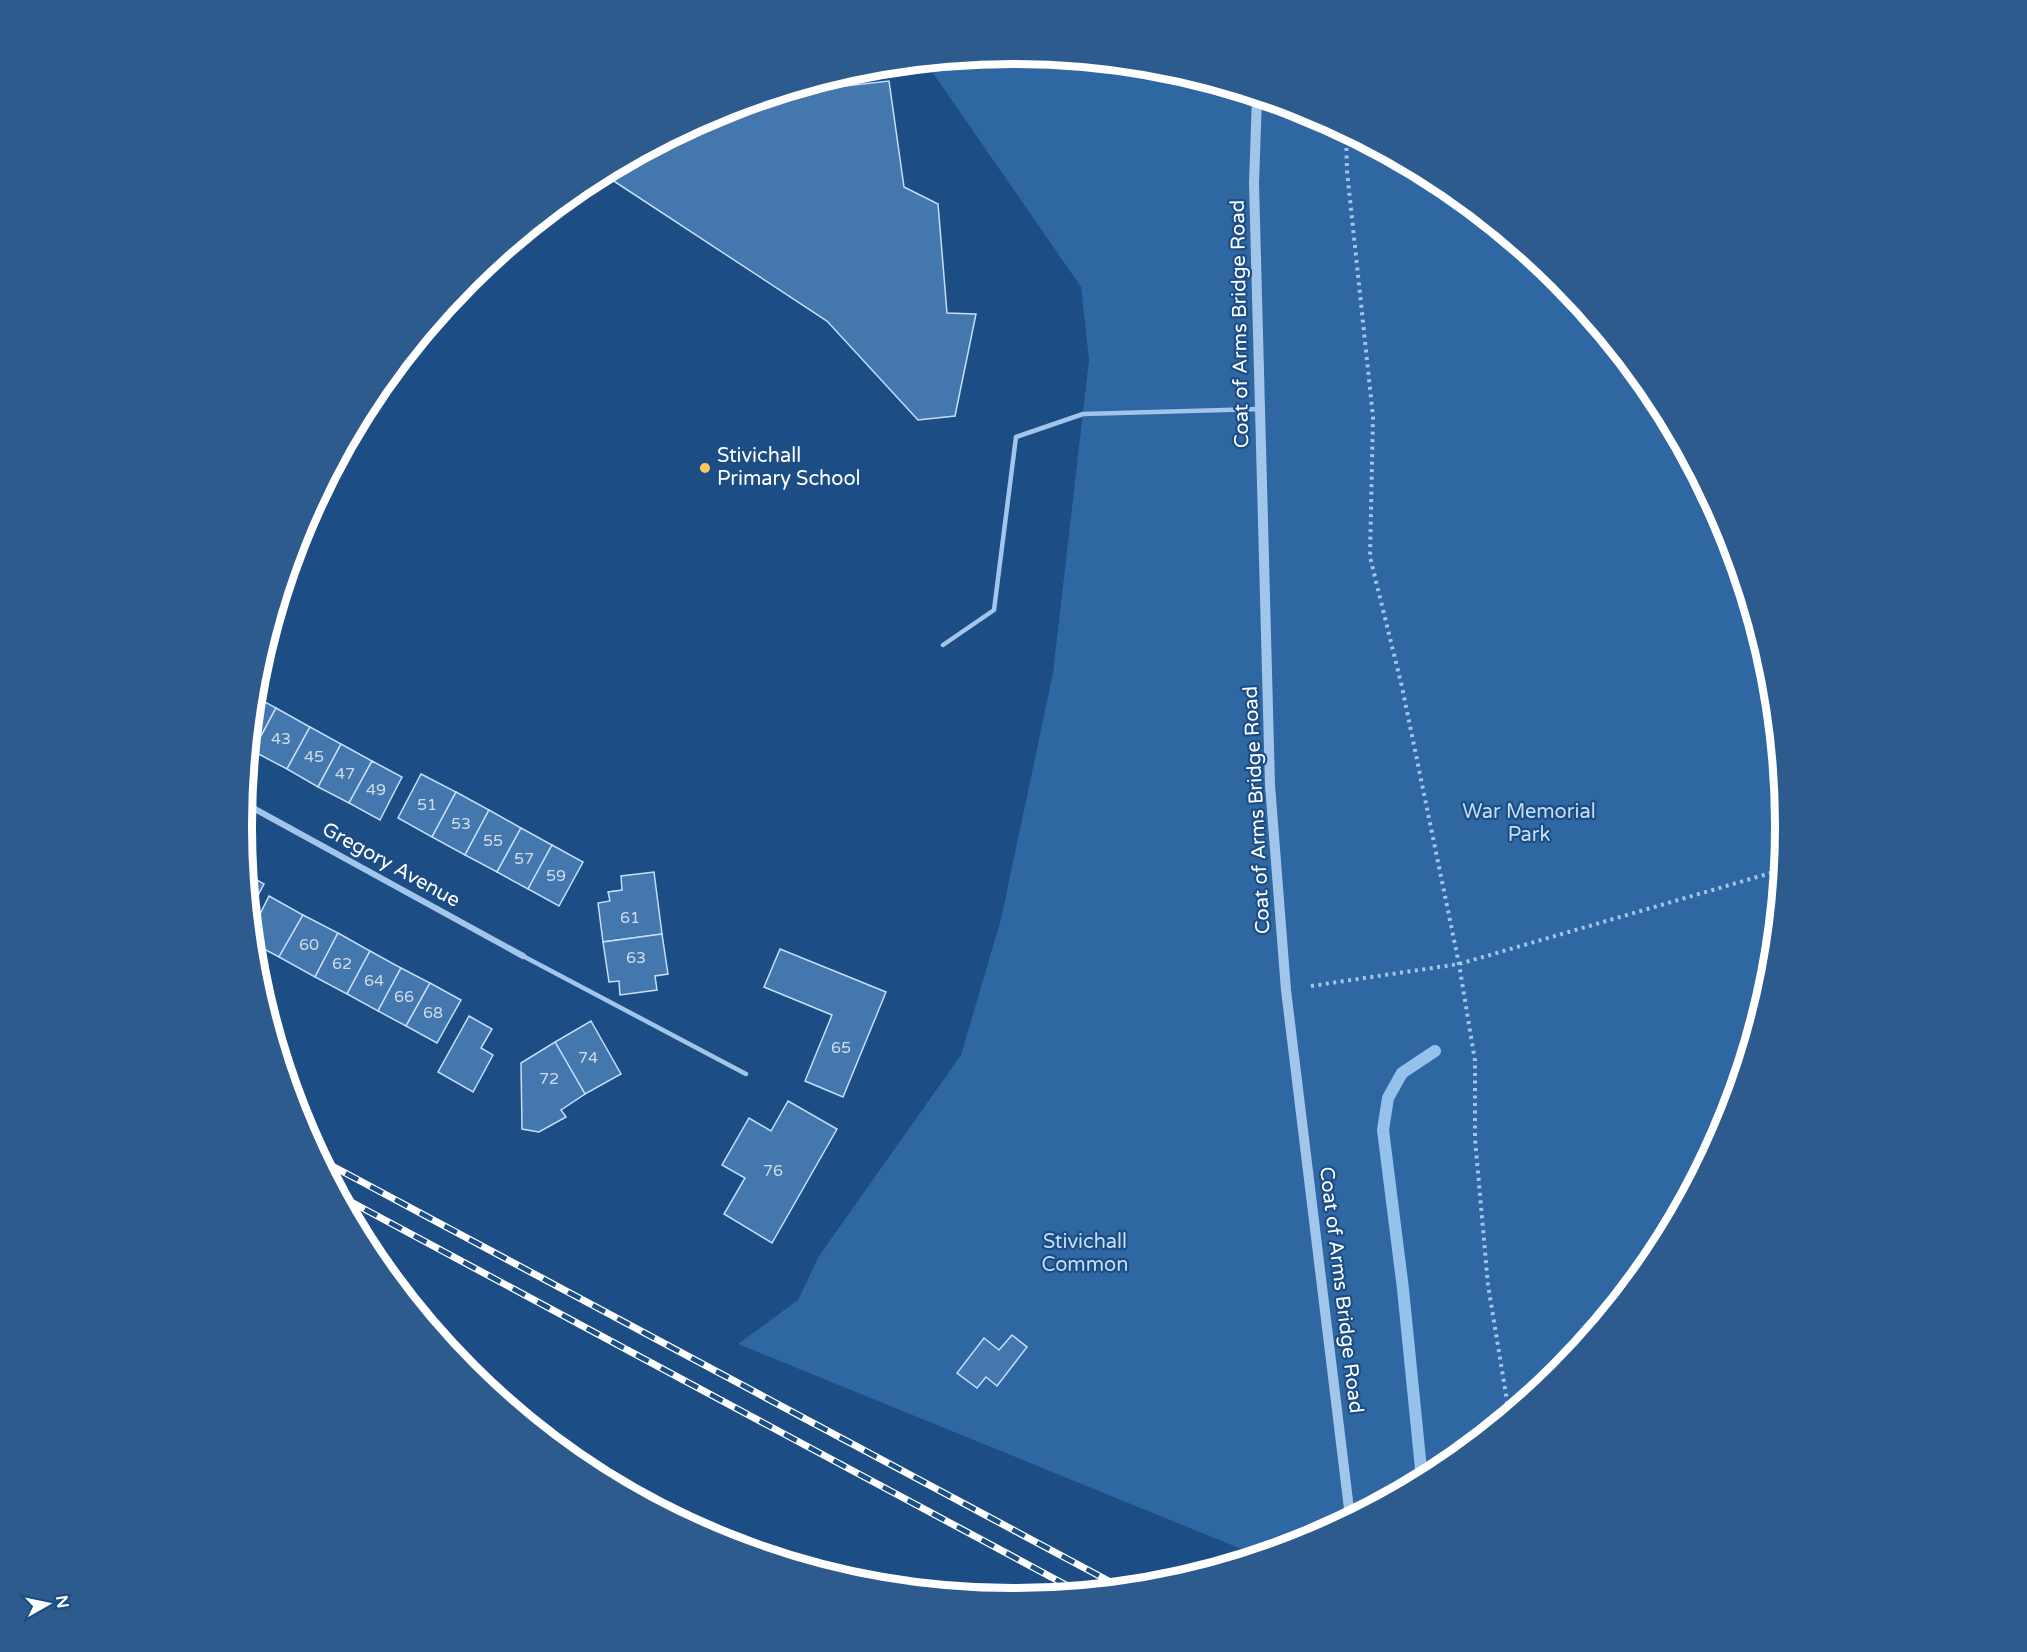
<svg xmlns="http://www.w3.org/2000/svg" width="2027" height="1652" viewBox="0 0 2027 1652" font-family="'Varela Round',sans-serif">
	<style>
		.green { fill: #2f67a2 }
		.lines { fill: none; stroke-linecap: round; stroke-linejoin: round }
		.stream { stroke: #95c1ed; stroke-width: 12 }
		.building { fill: #4477ad; stroke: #c6dff8; stroke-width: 1.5 }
		.path { stroke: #a2c5eb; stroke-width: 4; stroke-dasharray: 3 4.5; stroke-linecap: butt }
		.service { stroke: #a2c5eb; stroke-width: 4.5 }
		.minor { stroke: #a2c5eb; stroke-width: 6 }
		.tertiary { stroke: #a2c5eb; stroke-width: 10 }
		.rail-casing { stroke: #fff; stroke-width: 7 }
		.rail { stroke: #1c4d84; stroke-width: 4.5; stroke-dasharray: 14; stroke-linecap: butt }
		.poi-dot { fill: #fcc95f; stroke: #1c4d84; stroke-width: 2 }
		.labels { text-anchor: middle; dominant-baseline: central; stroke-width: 4.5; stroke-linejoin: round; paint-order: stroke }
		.number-label { font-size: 16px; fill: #d0ddea }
		.street-label { font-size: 20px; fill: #fff; stroke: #1c4d84 }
		.poi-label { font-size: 20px; fill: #fff; stroke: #1c4d84; text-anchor: start }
		.park-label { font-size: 20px; fill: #c6dff8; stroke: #1c4d84 }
		.rim { fill: none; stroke: #fff; stroke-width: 8 }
	</style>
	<rect width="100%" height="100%" fill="#1c4d84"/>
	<!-- green -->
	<path class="green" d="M1014 54 1164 69 1309 113 1443 184 1560 280 1656 397 1727 531 1771 676 1785 826 1771 977 1727 1122 1655 1255 1559 1372 1442 1468 1309 1539 1256 1555 738 1344 798 1300 819 1256 961 1055 1001 919 1053 673 1089 360 1081 287 926 63Z"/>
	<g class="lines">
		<!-- stream -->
		<path class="stream" d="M1422 1479 1403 1289 1383 1130 1388 1098 1402 1073 1435 1051"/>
	</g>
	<!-- building -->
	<g class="building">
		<path d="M889 81 904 187 938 204 947 313 976 314 955 416 918 420 827 321 603 174 718 113 784 93Z"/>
		<path d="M254 696 276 708 253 751 249 749Z"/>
		<path d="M276 708 310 727 287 769 253 751Z"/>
		<path d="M310 727 341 744 318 787 287 769Z"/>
		<path d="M341 744 372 761 349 803 318 787Z"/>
		<path d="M372 761 402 777 380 820 349 803Z"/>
		<path d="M421 774 456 792 432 837 398 818Z"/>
		<path d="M456 792 489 810 465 855 432 837Z"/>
		<path d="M489 810 521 828 497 872 465 855Z"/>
		<path d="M521 828 552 845 528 889 497 872Z"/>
		<path d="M552 845 583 862 559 906 528 889Z"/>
		<path d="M654 872 662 934 603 942 598 903 610 901 608 892 622 890 621 876Z"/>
		<path d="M246 874 264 884 250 910Z"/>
		<path d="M269 896 303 915 279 957 253 943 252 930Z"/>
		<path d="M303 915 338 933 315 977 279 957Z"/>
		<path d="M338 933 370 951 347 994 315 977Z"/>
		<path d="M662 934 668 974 655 976 657 990 620 995 619 981 609 982 603 942Z"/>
		<path d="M780 949 886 992 843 1097 805 1081 832 1015 764 987Z"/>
		<path d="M370 951 401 968 378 1011 347 994Z"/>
		<path d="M401 968 430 983 406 1026 378 1011Z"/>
		<path d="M430 983 461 1000 437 1043 406 1026Z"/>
		<path d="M469 1016 492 1029 481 1048 493 1055 473 1092 438 1072Z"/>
		<path d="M591 1021 621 1074 585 1094 555 1042Z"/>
		<path d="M555 1042 585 1094 561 1110 566 1117 539 1132 522 1129 521 1063Z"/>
		<path d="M788 1101 837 1129 772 1243 724 1214 745 1178 722 1165 749 1118 771 1131Z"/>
		<path d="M1012 1335 1027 1347 997 1386 986 1377 977 1388 957 1373 984 1338 999 1350Z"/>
	</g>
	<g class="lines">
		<!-- path -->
		<g class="path">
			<path d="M1346 133 1347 171 1373 417 1370 557 1402 687 1459 964 1475 1061V1139L1488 1285 1509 1413"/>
			<path d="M1311 986 1459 964 1781 870"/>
		</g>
		<!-- service -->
		<g class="service">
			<path d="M943 645 994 610 1016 437 1083 414 1260 409"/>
			<path d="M523 956 746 1074"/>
		</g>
		<!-- minor -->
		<path class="minor" d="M244 803 523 956"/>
		<!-- tertiary -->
		<path class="tertiary" d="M1257 97 1254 183 1270 785 1286 990 1350 1517"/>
		<defs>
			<g id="rail">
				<path d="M321 1160 1120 1587"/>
				<path d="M340 1196 1079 1592"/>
			</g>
		</defs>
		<!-- rail casing -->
		<use href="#rail" class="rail-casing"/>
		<!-- rail -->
		<use href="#rail" class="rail"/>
	</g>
	<!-- markers -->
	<circle class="poi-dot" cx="705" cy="468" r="6"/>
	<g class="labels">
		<!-- number labels -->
		<g class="number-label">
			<text x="281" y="739">43</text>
			<text x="314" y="757">45</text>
			<text x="345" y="774">47</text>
			<text x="376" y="790">49</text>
			<text x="427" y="805">51</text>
			<text x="461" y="824">53</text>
			<text x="493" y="841">55</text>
			<text x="524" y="859">57</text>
			<text x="556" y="876">59</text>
			<text x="630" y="918">61</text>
			<text x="309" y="945">60</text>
			<text x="636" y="958">63</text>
			<text x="342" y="964">62</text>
			<text x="374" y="981">64</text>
			<text x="404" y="997">66</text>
			<text x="433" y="1013">68</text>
			<text x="841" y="1048">65</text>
			<text x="588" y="1058">74</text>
			<text x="549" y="1079">72</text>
			<text x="773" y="1171">76</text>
		</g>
		<!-- street labels -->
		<g class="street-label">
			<text transform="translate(1240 324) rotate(-91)">Coat of Arms Bridge Road</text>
			<text transform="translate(1257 810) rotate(-93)">Coat of Arms Bridge Road</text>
			<text transform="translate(391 865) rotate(29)">Gregory Avenue</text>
			<text transform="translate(1341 1290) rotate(83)">Coat of Arms Bridge Road</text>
		</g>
		<!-- poi labels -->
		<g class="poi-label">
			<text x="717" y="456">Stivichall<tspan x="717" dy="23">Primary School</tspan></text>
		</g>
		<!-- park labels -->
		<g class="park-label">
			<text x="1529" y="812">War Memorial<tspan x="1529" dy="23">Park</tspan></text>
			<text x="1085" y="1242">Stivichall<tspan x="1085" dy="23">Common</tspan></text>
		</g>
	</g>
	<!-- crop -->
	<path d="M0 0H2027V1652H0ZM1013 64H1014A761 761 0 0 1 1775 825V827A761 761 0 0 1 1014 1588H1013A761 761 0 0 1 252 827V825A761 761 0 0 1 1013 64Z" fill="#2e5b8e" fill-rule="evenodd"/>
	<path class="rim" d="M1013 64H1014A761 761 0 0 1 1775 825V827A761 761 0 0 1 1014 1588H1013A761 761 0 0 1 252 827V825A761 761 0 0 1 1013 64Z"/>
	<!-- north arrow -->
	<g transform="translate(48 1604) rotate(81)" stroke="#1c4d84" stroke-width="4.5" paint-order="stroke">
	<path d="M0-4.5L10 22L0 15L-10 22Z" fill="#ffffff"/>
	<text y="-9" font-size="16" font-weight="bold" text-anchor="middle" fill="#ffffff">N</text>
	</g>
</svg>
